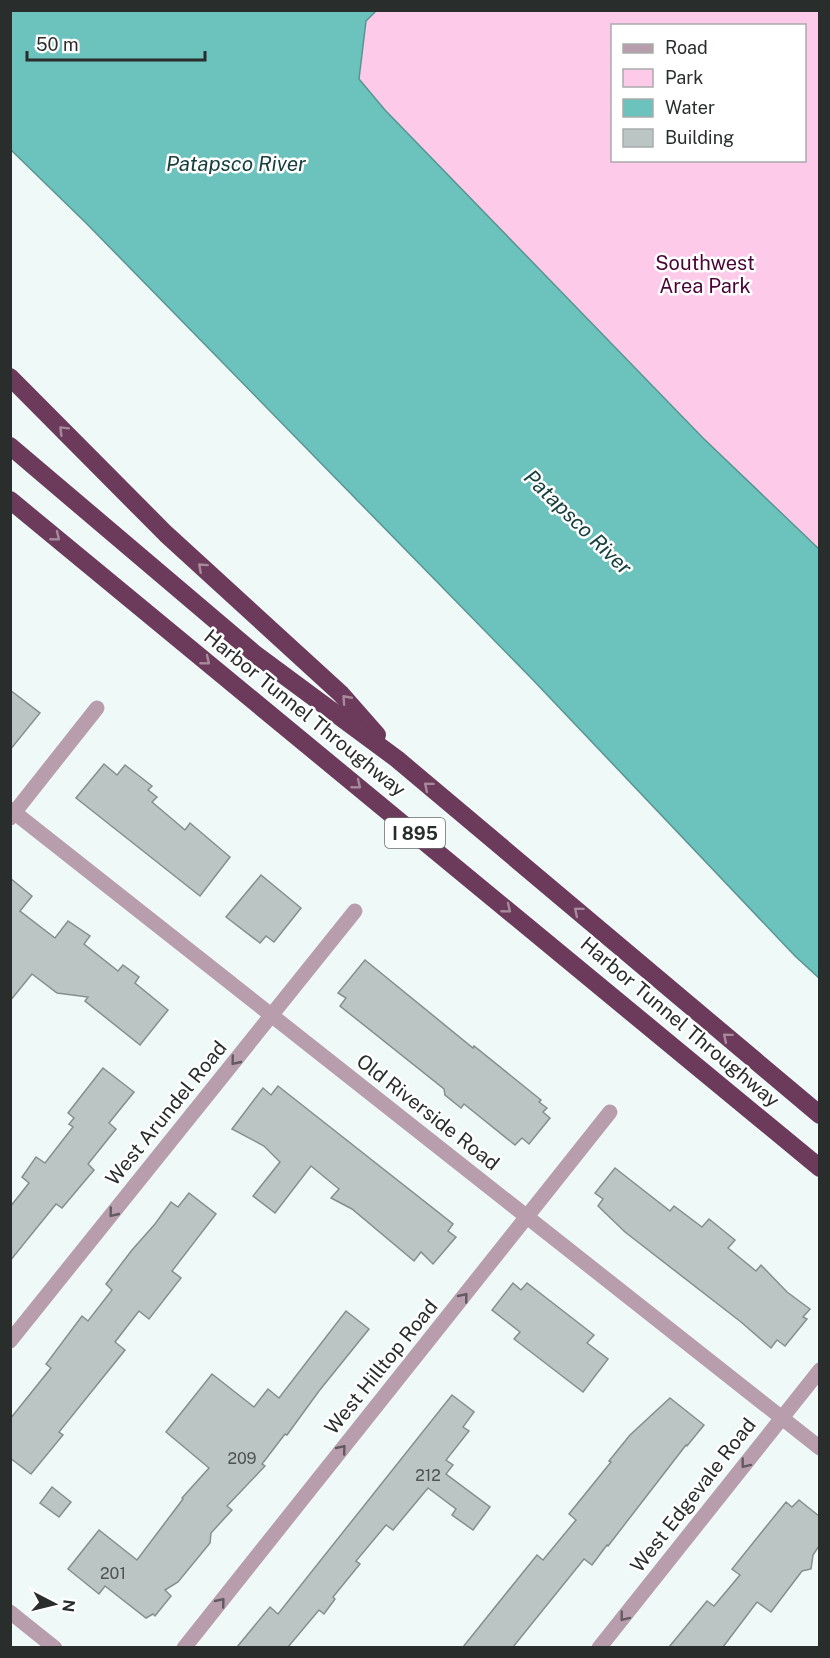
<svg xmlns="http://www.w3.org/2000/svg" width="830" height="1658" viewBox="0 0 830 1658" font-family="'Public Sans',sans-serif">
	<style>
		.green { fill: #fdcbe9; fill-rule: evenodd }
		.water { fill: #6cc2bd; stroke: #589592; stroke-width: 1.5 }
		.building { fill: #bbc5c4; stroke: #868f8f; stroke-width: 1.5 }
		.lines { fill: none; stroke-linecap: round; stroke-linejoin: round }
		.street { stroke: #b89dad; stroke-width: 15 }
		.highway { stroke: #6c3a5a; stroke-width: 18 }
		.oneway { stroke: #a7899c }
		.oneway2 { stroke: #625a60 }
		.labels { text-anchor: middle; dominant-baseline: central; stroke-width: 5; stroke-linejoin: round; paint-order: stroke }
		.number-label { font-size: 16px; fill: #4e5352 }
		.shield { fill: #fff; stroke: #696c6b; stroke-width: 1.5 }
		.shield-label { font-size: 18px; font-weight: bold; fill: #292d2c }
		.park-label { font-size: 20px; fill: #4b0438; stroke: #fff }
		.street-label { font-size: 20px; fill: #292d2c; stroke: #fff }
		.water-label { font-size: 21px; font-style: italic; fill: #17403e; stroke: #fff }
	</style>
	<rect width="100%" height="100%" fill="#eff9f8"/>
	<!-- green -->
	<path class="green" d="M299 11H819V549L703 438 385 110ZM612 26H804V160H612Z"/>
	<!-- water -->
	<path class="water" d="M10 11H376L366 21 359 79 385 110 703 438 819 549V978L795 956 534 681 86 223 11 150Z"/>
	<!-- building -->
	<g class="building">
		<path d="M10 690 40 713 10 750Z"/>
		<path d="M104 764 117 775 125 765 152 786 148 790 157 797 152 802 185 830 190 823 230 857 200 896 76 798Z"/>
		<path d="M261 875 301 908 274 942 266 936 260 943 226 917Z"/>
		<path d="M10 878 32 896 20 911 55 938 68 921 90 936 84 944 118 971 123 965 139 977 135 983 168 1010 140 1045 85 1001 88 997 57 993 32 974 10 1001Z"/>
		<path d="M365 960 473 1048 474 1046 541 1100 539 1102 547 1108 543 1112 550 1118 529 1144 522 1138 515 1145 464 1104 461 1108 445 1095 444 1089 340 1006 346 998 338 993Z"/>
		<path d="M103 1068 134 1092 109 1123 116 1129 88 1164 94 1170 62 1208 56 1204 10 1261V1207L29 1183 22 1177 36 1157 45 1163 73 1127 69 1124 74 1118 68 1113Z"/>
		<path d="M278 1086 453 1224 448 1231 456 1237 433 1264 421 1252 414 1261 352 1209 331 1198 339 1189 311 1166 275 1213 253 1196 280 1162 264 1146 232 1129 263 1088 271 1095Z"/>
		<path d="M615 1168 670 1211 674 1206 702 1227 709 1219 735 1240 728 1248 756 1271 761 1265 787 1292 810 1309 803 1317 807 1319 785 1346 777 1340 771 1348 741 1322 625 1232 598 1206 603 1199 595 1193Z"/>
		<path d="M189 1193 216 1214 172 1271 181 1278 149 1319 139 1311 115 1342 125 1350 59 1432 63 1435 31 1474 10 1458V1419L51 1368 46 1364 82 1316 88 1321 112 1290 106 1284 132 1250 155 1224 171 1202 178 1207Z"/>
		<path d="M513 1283 521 1290 527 1283 594 1335 587 1343 608 1359 583 1392 514 1339 520 1332 492 1310Z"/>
		<path d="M346 1311 369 1329 319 1391 287 1435 285 1434 262 1464 265 1466 227 1506 232 1510 211 1533 210 1543 178 1582 165 1590 171 1596 155 1616 153 1614 146 1618 105 1586 99 1594 68 1569 99 1530 137 1560 183 1499 182 1498 209 1468 166 1432 212 1374 254 1407 268 1389 279 1398Z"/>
		<path d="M452 1395 474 1412 463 1427 469 1431 446 1460 453 1465 446 1474 490 1507 473 1530 452 1515 456 1509 428 1488 393 1530 386 1525 356 1561 360 1564 333 1597 335 1599 324 1614 319 1610 288 1647H237L270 1607 278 1614Z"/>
		<path d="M670 1398 704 1425 687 1446 686 1445 608 1546 607 1545 592 1565 584 1559 513 1647H463L537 1555 543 1560 576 1520 569 1514 611 1462 609 1461 630 1435Z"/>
		<path d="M52 1487 71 1502 59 1517 40 1503Z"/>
		<path d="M799 1500 819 1516V1546L813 1555 811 1569 802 1571 771 1612 757 1602 723 1647H669L707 1601 714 1606 740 1575 732 1569 786 1502 792 1507Z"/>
	</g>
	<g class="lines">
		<!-- street -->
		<g class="street">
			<path d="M10 809 820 1448"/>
			<path d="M10 818 97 708"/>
			<path d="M10 1341 355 911"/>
			<path d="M10 1612 55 1648"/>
			<path d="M184 1648 610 1112"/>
			<path d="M599 1648 820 1370"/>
		</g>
		<!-- highway -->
		<g class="highway">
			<path d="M10 377 166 534 341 694 377 735"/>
			<path d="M10 446 255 654 397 759 820 1115"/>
			<path d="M10 500 820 1168"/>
		</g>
	</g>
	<!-- one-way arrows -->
	<defs><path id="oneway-chevron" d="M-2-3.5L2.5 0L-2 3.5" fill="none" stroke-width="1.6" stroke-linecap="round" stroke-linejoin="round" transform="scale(1.5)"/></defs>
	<g class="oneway">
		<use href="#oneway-chevron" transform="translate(63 430) rotate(-135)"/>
		<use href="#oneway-chevron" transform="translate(56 537) rotate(39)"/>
		<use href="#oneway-chevron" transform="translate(202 567) rotate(-138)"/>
		<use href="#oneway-chevron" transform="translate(206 661) rotate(39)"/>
		<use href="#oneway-chevron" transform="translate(346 699) rotate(-132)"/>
		<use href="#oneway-chevron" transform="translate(357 785) rotate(39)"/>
		<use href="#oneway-chevron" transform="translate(428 786) rotate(-140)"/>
		<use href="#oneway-chevron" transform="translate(507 909) rotate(39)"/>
		<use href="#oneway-chevron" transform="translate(578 911) rotate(-140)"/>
		<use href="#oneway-chevron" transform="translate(727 1037) rotate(-140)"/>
	</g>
	<g class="oneway2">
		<use href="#oneway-chevron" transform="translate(235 1061) rotate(129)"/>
		<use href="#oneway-chevron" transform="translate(113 1213) rotate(129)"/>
		<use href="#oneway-chevron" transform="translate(464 1297) rotate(-51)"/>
		<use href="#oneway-chevron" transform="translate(342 1449) rotate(-51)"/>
		<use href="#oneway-chevron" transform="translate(745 1464) rotate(128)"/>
		<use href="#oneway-chevron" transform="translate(221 1602) rotate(-51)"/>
		<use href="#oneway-chevron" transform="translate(624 1617) rotate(128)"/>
	</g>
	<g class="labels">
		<!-- number labels -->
		<g class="number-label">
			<text x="242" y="1458">209</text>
			<text x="428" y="1475">212</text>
			<text x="113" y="1573">201</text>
		</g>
		<!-- shield labels -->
		<rect class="shield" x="385" y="818" width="60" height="30" rx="4.5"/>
		<g class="shield-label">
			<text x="415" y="833">I 895</text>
		</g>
		<!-- park labels -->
		<g class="park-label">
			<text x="705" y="263">Southwest<tspan x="705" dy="23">Area Park</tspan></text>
		</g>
		<!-- street labels -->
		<g class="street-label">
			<text transform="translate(305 713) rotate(39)">Harbor Tunnel Throughway</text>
			<text transform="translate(680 1022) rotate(40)">Harbor Tunnel Throughway</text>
			<text transform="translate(428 1112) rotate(38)">Old Riverside Road</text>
			<text transform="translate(166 1113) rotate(-51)">West Arundel Road</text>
			<text transform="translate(381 1367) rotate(-51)">West Hilltop Road</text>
			<text transform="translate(693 1495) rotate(-52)">West Edgevale Road</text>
		</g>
		<!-- water labels -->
		<g class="water-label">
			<text x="236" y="163">Patapsco River</text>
			<text transform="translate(578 522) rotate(44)">Patapsco River</text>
		</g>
	</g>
	<!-- border -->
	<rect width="830" height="1658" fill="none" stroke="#292d2c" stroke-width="24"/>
	<!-- legend -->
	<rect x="611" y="24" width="195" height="138" fill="#ffffff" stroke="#a9abab" stroke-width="1.5"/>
	<rect x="623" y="44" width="30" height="9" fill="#b89dad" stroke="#a9abab" stroke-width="1.5"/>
	<text x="665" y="54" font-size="18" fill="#292d2c">Road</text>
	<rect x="623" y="69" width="30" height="18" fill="#fdcbe9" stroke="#a9abab" stroke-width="1.5"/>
	<text x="665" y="84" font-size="18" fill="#292d2c">Park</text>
	<rect x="623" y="99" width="30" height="18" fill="#6cc2bd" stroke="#a9abab" stroke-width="1.5"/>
	<text x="665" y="114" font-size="18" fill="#292d2c">Water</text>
	<rect x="623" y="129" width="30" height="18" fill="#bbc5c4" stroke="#a9abab" stroke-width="1.5"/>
	<text x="665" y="144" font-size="18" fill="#292d2c">Building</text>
	<!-- north arrow -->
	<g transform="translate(54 1604) rotate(97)" stroke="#ffffff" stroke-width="4.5" paint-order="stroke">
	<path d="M0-4.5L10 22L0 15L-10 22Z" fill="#292d2c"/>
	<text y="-9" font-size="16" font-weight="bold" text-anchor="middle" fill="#292d2c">N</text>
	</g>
	<!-- scale -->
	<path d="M27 51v9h178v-9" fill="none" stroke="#292d2c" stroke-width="3"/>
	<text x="36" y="51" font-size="18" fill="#292d2c" stroke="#ffffff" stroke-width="4.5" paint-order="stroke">50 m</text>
</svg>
